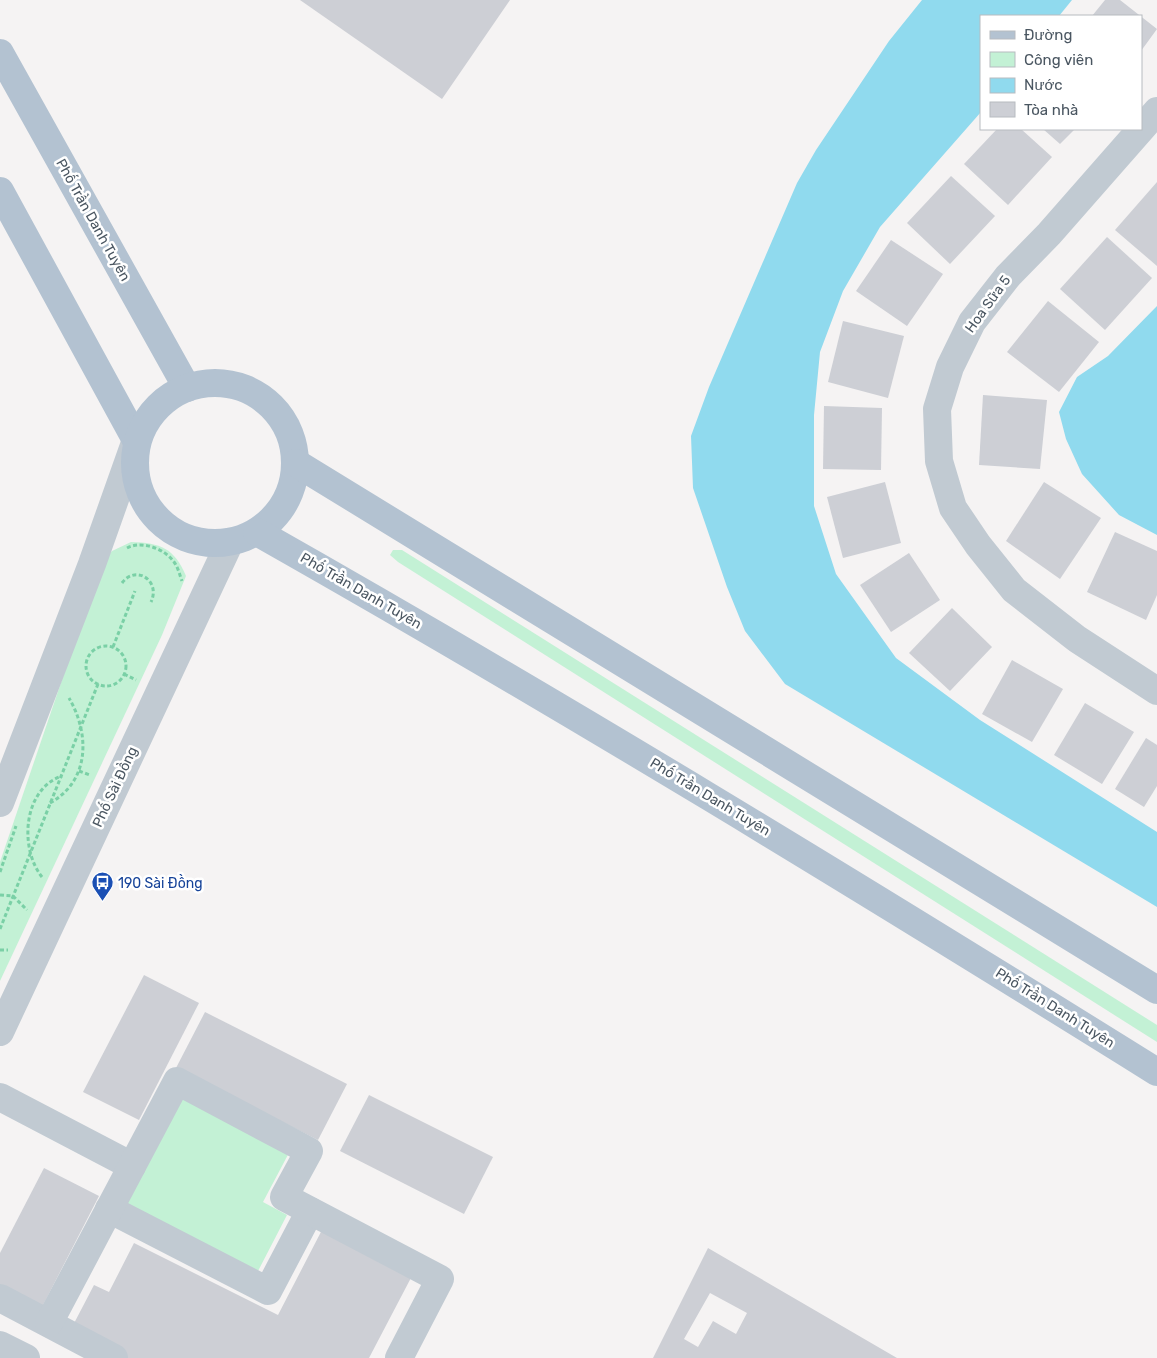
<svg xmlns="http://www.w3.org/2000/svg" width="1157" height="1358" viewBox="0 0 1157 1358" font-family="Rubik,sans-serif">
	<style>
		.green { fill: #c3f1d5 }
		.water { fill: #90daee }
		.building { fill: #cdcfd5; fill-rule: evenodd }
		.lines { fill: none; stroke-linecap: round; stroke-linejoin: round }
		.path { stroke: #7ad0a6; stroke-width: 3; stroke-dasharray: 4 2.5; stroke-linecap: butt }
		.minor { stroke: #c1cad2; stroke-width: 28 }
		.major { stroke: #b3c2d1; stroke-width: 28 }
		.labels { text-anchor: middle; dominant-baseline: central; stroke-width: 5; stroke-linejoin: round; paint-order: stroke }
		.street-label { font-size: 14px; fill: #4a5661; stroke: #fff }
		.transit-label { font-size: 14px; fill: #164399; stroke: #fff; text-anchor: start }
	</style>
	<rect width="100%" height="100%" fill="#f5f3f3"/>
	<!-- green -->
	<g class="green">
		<path d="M131 542C161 543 174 548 186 576L162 635 0 981V862L101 565 112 551Z"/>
		<path d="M393 550H402L1157 1025V1042L398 562 390 555Z"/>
		<path d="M185 1094 291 1149 263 1202 287 1215 257 1273 126 1205Z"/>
	</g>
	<!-- water -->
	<g class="water">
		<path d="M922 0H1072L1059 16H981V112L880 227 843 291 820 352 814 415V506L836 574 896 658 980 720 1157 832V907L785 684 745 631 727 587 693 488 691 436 709 387 797 183 816 150 889 41Z"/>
		<path d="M1157 306V535L1119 515 1082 474 1066 439 1059 412 1077 377 1108 356Z"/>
	</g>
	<!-- building -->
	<g class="building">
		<path d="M300 0H510L442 99Z"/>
		<path d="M1105 0H1120L1157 29 1141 51V16H1092Z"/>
		<path d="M997 129H1021L1052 157 1008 205 964 164Z"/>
		<path d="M1043 129H1075L1060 144Z"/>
		<path d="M951 176 995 216 950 264 907 223Z"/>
		<path d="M1157 182V266L1115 230Z"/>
		<path d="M1107 237 1152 278 1105 330 1060 289Z"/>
		<path d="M891 240 943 274 907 326 856 291Z"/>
		<path d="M1048 301 1099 342 1059 392 1007 352Z"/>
		<path d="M843 321 904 336 888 398 828 382Z"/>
		<path d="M983 395 1047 400 1040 469 979 465Z"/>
		<path d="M824 406 882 408 881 470 823 469Z"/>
		<path d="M885 482 901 543 843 558 827 497Z"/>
		<path d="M1044 482 1101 518 1060 579 1006 541Z"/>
		<path d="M1115 532 1157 551V595L1146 620 1087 592Z"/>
		<path d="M909 553 940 600 891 632 860 585Z"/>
		<path d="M952 608 992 647 950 691 909 653Z"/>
		<path d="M1012 660 1063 689 1032 742 982 714Z"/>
		<path d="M1085 703 1134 732 1102 784 1054 755Z"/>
		<path d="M1146 738 1157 745V786L1144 807 1115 789Z"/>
		<path d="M144 975 199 1003 139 1120 83 1092Z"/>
		<path d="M205 1012 347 1084 318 1140 176 1068Z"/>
		<path d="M369 1095 493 1157 464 1214 340 1151Z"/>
		<path d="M44 1168 99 1196 41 1309 0 1288V1253Z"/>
		<path d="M323 1228 413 1274 369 1358H123L70 1331 94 1285 109 1292 134 1243 278 1315Z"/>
		<path d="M708 1248 897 1358H653ZM710 1293 747 1313 736 1334 713 1321 698 1347 684 1339Z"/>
	</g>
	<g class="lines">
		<!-- path -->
		<g class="path">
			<path d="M127 548C142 540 165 549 174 562 178 567 180 576 182 581"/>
			<path d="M122 583C136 564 161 581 151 602"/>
			<circle cx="106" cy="666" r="20"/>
			<path d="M113 647 135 591"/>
			<path d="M124 674 136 680"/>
			<path d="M79 771 90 775"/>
			<path d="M50 803C90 781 90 734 69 698"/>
			<path d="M0 872 16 826"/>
			<path d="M42 877C19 848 23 789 62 776"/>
			<path d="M0 895 13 896 27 910"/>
			<path d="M0 929 98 684"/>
			<path d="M0 950H8"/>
		</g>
		<!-- minor -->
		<g class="minor">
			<path d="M1157 111 1049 234 1008 276 972 322 950 367 937 409 939 461 953 508 978 545 1014 590 1077 639 1157 691"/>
			<path d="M0 803 92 564 136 440"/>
			<path d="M0 1032 230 542"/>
			<path d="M0 1097 132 1166"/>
			<path d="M109 1209 268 1291 310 1211"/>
			<path d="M0 1298 114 1358"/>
			<path d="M49 1323 177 1081 309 1151 284 1197 440 1279 399 1358"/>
			<path d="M0 1345 26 1358"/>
		</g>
		<!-- major -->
		<g class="major">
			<path d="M0 53 187 388"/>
			<path d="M0 191 136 440"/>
			<circle cx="215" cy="463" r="80"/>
			<path d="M296 463 1157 990"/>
			<path d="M257 532C561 704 860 887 1157 1072"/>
		</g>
	</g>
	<!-- icons -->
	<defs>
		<symbol id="bus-pin" viewBox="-11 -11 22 30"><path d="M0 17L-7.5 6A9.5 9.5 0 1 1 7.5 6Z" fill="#1a4fb4" stroke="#fff"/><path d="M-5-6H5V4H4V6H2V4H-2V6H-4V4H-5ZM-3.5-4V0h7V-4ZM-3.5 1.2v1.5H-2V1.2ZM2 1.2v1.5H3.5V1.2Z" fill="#fff"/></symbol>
	</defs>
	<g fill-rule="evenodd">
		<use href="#bus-pin" x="90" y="870" width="25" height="34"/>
	</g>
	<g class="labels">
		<!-- street labels -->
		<g class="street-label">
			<text transform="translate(93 220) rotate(61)">Phố Trần Danh Tuyên</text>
			<text transform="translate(988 304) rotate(-54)">Hoa Sữa 5</text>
			<text transform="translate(361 591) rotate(30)">Phố Trần Danh Tuyên</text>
			<text transform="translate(115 787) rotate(-65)">Phố Sài Đồng</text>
			<text transform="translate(710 797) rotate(31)">Phố Trần Danh Tuyên</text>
			<text transform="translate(1055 1008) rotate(32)">Phố Trần Danh Tuyên</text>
		</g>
		<!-- transit labels -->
		<g class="transit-label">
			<text x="118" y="883">190 Sài Đồng</text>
		</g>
	</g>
	<!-- legend -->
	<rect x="980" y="15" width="162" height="115" fill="#ffffff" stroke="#b7bbc0"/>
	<rect x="990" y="31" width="25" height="8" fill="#b3c2d1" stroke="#b7bbc0"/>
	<text x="1024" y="40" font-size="15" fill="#4a5661">Đường</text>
	<rect x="990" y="52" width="25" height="15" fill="#c3f1d5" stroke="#b7bbc0"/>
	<text x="1024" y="65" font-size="15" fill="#4a5661">Công viên</text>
	<rect x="990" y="78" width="25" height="15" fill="#90daee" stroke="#b7bbc0"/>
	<text x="1024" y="90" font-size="15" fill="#4a5661">Nước</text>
	<rect x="990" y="102" width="25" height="15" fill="#cdcfd5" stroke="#b7bbc0"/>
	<text x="1024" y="115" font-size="15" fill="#4a5661">Tòa nhà</text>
</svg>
